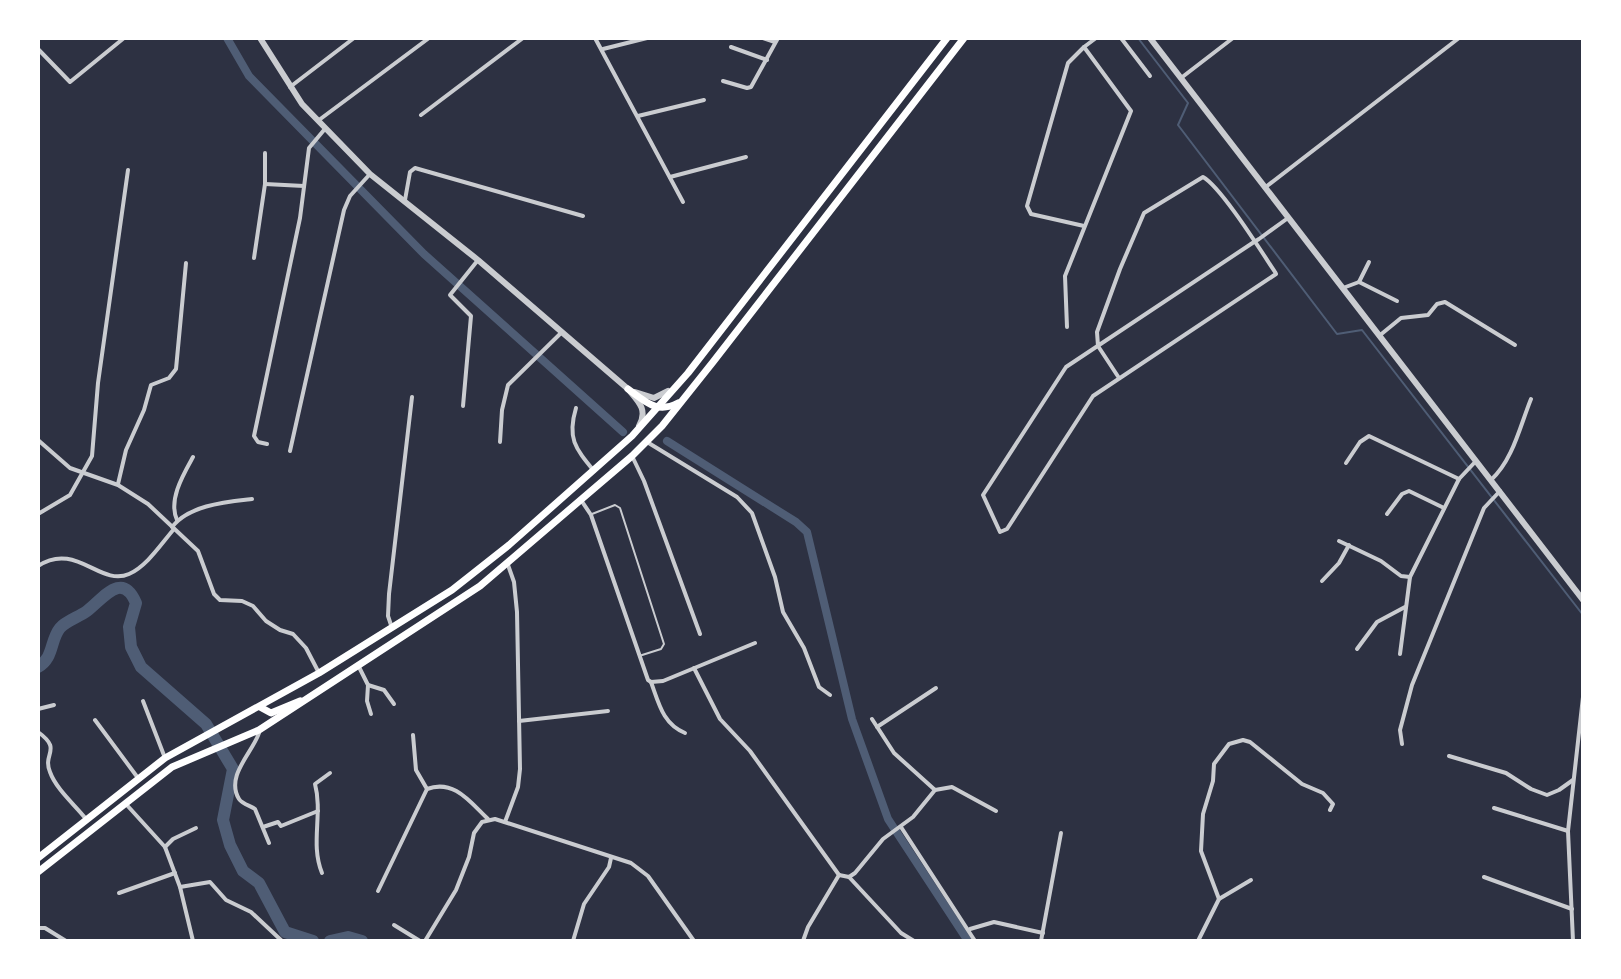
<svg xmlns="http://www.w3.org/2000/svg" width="1621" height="979" viewBox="0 0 1621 979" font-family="'Exo 2',sans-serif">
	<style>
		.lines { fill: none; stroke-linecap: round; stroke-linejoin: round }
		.stream { stroke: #4f5d75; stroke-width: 2 }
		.canal { stroke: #4f5d75; stroke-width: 8 }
		.river { stroke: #4f5d75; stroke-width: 12 }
		.service { stroke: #caccd0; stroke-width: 2 }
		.minor { stroke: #caccd0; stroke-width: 4 }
		.tertiary { stroke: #caccd0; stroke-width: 6 }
		.trunk { stroke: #fff; stroke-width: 7 }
	</style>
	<rect width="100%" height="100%" fill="#2d3142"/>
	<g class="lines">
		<!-- stream -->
		<path class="stream" d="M1138 38 1188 103 1178 125 1337 334 1362 330 1583 615"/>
		<!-- canal -->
		<g class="canal">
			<path d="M227 38 249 76 424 254 623 432"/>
			<path d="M667 441 796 522 807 532 852 719 888 819 968 941"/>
		</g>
		<!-- river -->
		<g class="river">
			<path d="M38 667C54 658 50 640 60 628 66 621 79 617 87 611 103 599 122 570 136 603L129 627 131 647 141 667 206 724 233 769 223 820 230 845 243 871 259 883 285 932 313 941"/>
			<path d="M330 941 348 937 362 941"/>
		</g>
		<!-- service -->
		<path class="service" d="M592 514 615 505 620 508 664 644 661 649 639 656"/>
		<!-- minor -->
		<g class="minor">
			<path d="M595 38 683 202"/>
			<path d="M763 38 775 42"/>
			<path d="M1121 38 1150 76"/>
			<path d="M731 47 767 60"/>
			<path d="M1084 47 1068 63 1027 206 1031 214 1084 226"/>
			<path d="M38 49 70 82 124 38"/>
			<path d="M603 49 647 38"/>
			<path d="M1181 78 1233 38"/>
			<path d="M723 81 747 88 751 87 778 38"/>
			<path d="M290 87 354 38"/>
			<path d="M421 115 523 38"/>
			<path d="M638 116 704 100"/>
			<path d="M319 120 429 38"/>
			<path d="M670 177 746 157"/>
			<path d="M265 184 304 186"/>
			<path d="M1267 186 1459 38"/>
			<path d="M405 200 410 172 415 168 583 216"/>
			<path d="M254 258 265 184V153"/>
			<path d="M1359 282 1397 301"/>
			<path d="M1343 288 1359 282 1369 262"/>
			<path d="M1067 327 1065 276 1131 111 1084 47 1096 38"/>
			<path d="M1379 336 1401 318 1428 315 1437 304 1445 302 1515 345"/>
			<path d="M1119 378 1098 346 1097 332 1120 269 1144 213 1203 177C1221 187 1261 251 1275 272L1276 274 1093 396 1007 529 1000 532 983 495 1066 367 1254 242 1259 239 1288 218"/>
			<path d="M463 406 471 316 450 295 478 260"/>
			<path d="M576 408C567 438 575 448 594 471"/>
			<path d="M38 440 70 468 118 485 148 504 198 551 214 594 220 600 242 601 253 606 266 621 280 630 293 634 306 648 319 673"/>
			<path d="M500 442 502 410 508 385 561 333"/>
			<path d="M647 442 737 497 752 513 775 577 783 612 804 648 819 687 830 695"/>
			<path d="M267 444 258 442 254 436 300 218 309 148 324 130"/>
			<path d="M290 451 344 210 350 196 370 174"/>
			<path d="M632 456 644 481 700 634"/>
			<path d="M1346 463 1360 442 1369 436 1459 479"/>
			<path d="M1491 480C1513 460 1520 426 1531 399"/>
			<path d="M118 484 126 450 144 410 151 385 169 378 176 369 186 263"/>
			<path d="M581 500 591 515 648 680 651 682 663 681 755 643"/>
			<path d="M38 514 70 495 92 456 98 383 128 170"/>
			<path d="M1387 514 1402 494 1409 491 1444 508"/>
			<path d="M177 520C168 500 183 475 193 457"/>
			<path d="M172 527C189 505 226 502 252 499"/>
			<path d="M1339 541 1381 561 1401 576 1410 577"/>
			<path d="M38 566C76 541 100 587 129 574 147 566 161 544 174 529"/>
			<path d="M1322 581 1339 563 1349 545"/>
			<path d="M392 628 388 616 389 594 412 397"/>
			<path d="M1357 649 1377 622 1405 607"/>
			<path d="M1400 654 1410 577 1459 479 1476 461"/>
			<path d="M358 665 368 685 367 701 371 714"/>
			<path d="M694 668 720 719 750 751 839 875"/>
			<path d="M651 682C659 704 663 724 685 733"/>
			<path d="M368 685 384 690 394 704"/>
			<path d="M143 701 165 758"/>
			<path d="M38 709 54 705"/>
			<path d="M872 719 894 753 935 790 952 787 996 811"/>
			<path d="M95 720 138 778"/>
			<path d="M519 721 608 711"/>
			<path d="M877 727 936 688"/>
			<path d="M38 732C63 750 42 753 50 772 56 789 75 805 86 819"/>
			<path d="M259 733C253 752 225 776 239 799 242 804 251 806 255 809L269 843"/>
			<path d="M413 735 416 770 427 789"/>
			<path d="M1402 744 1400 730 1412 685 1484 508 1500 491"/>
			<path d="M1449 756 1506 773 1531 789 1547 795 1559 790 1573 780"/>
			<path d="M125 803 165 847 180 887 193 941"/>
			<path d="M1494 808 1568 831"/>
			<path d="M505 822 518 787 520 769 517 612 514 582 508 565"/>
			<path d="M263 827 278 822 281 826 318 811"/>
			<path d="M901 827 975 941"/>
			<path d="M165 847 173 839 196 828"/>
			<path d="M322 873C310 844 323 814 315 784L330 773"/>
			<path d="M839 875 849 877 855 873 883 839 913 817 935 790"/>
			<path d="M849 877 901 933 914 941"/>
			<path d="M1484 877 1572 909"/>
			<path d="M180 887 210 882 226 900 251 912 282 941"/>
			<path d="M378 891 427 789C454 779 470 802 488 819"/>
			<path d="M119 893 175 873"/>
			<path d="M1219 899 1201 851 1203 814 1213 781 1214 764 1229 744 1243 740 1250 742 1302 784 1323 793 1333 804 1330 810"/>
			<path d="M394 925 420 941"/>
			<path d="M38 928H45L66 941"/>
			<path d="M970 929 994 922 1043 933"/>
			<path d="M425 941 456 890 469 857 474 833 482 822 495 819 631 863 648 876 694 941"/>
			<path d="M573 941 584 904 609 867 611 858"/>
			<path d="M803 941 808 927 839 875"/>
			<path d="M1041 941 1061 833"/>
			<path d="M1198 941 1219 899 1251 880"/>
			<path d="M1573 941 1568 831 1583 697"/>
		</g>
		<!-- tertiary -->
		<g class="tertiary">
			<path d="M260 38 302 104 370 174 478 260 628 389C639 402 648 410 639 426"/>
			<path d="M1150 38 1583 600"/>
			<path d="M635 392 654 398 668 391"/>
		</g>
		<!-- trunk -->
		<g class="trunk">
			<path d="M628 389C646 402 657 414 678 403"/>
			<path d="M260 707 271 713 300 701"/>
			<path d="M38 858 165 758 319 673 452 590 509 545 632 436 688 373 947 38"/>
			<path d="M38 872 172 767 259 730 480 586 632 456 662 426 713 362 964 38"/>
		</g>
	</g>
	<!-- border -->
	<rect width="1621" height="979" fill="none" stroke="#ffffff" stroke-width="80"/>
</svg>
